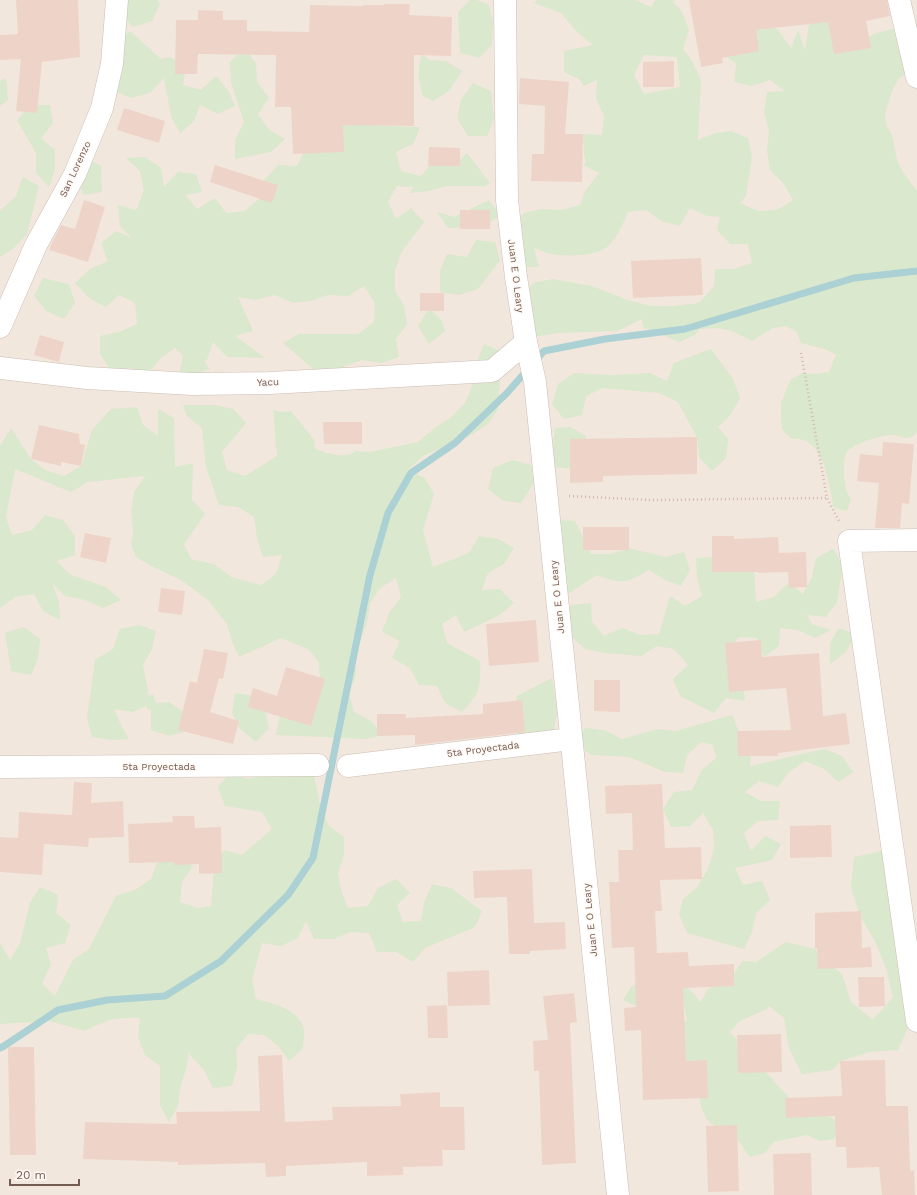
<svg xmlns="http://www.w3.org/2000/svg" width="917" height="1195" viewBox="0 0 917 1195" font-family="'Work Sans',sans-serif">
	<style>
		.residential { fill: #f2e7dd }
		.green { fill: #dae8cd; fill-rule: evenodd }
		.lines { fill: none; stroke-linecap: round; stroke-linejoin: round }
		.stream { stroke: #abd1d4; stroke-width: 7 }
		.building { fill: #eed4c8 }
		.minor-casing { stroke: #cdbdb4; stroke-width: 23 }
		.path { stroke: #d3b7ab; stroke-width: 2.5; stroke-dasharray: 1 3; stroke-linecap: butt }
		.minor { stroke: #fff; stroke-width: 22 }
		.labels { text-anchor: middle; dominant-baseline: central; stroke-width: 3; stroke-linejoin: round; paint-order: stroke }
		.street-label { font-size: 10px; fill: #755c52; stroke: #fef9f4 }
	</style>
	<rect width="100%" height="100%" fill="#fbf5ee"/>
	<!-- residential -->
	<rect class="residential" x="0" y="0" width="917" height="1195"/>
	<!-- green -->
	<g class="green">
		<path d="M119 0H157L160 4 152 21 133 27 119 13Z"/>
		<path d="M470 0H477L489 5 493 22 492 45 479 58 460 53 458 12Z"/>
		<path d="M537 0H635L651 7 655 0H674L673 2 681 10 689 30 683 49 692 61 701 80 698 140 716 133 731 131 748 138 752 157 746 196 740 203 758 211 777 210 793 200 784 184 770 170 767 151 769 131 764 112 767 92 785 91 770 80 751 86 734 82 736 63 729 59 726 54 750 12 769 18 791 48 798 30 805 50 809 24 819 18 831 22 863 41 874 34 899 27 910 72 899 78 893 89 885 113 886 125 892 135 897 160 903 172 917 191V432C907 444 901 434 889 435 879 436 853 444 847 452 842 459 844 481 846 489 847 493 849 496 851 500L847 511 834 508C829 488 826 447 803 440 799 438 794 439 790 438L782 429 781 416V403L791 379 803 373 816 374 829 372 836 355 825 349 801 343 796 331 785 326 773 328 752 341C729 329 725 327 700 329L695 335 679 342 643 327 642 319 617 331 559 333 540 336 522 334 521 298 533 283 553 279 592 286 628 300 651 306H673L699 303 714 286 715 269H734L752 263 748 244H730L717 230 720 217 707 216 690 208 680 226 661 221 646 210 628 212C623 224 618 236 609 245 600 256 566 257 552 254 546 253 540 250 534 248L539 267H520L514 228 524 213 542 209 562 210 580 205 585 191 599 173 583 165 586 162 584 155 583 134 602 135 604 116 596 99 597 80 584 86 579 79 564 72V51L593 45 575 30 561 13 534 3ZM644 55 677 57 680 87 644 94 634 75Z"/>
		<path d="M131 32 161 59 170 57 186 67 183 85 201 90 216 76 229 92 235 106 218 114 200 105 194 121 180 133 171 116 164 78 151 92 132 98 113 91 112 35Z"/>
		<path d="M244 48 256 63 257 82 269 98 258 114 269 130 285 139 271 152 235 159V140L244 122 231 82 230 62Z"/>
		<path d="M422 54 429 60 446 61 462 71 449 91 433 101 423 96C418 79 417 71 422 54Z"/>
		<path d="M6 78 8 100 0 106V81Z"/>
		<path d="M473 83 491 91 494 119 487 136H468L457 118 461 100Z"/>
		<path d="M31 105H50L53 123 41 138 55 150V169L49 187 36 173V153L17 120Z"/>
		<path d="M346 115 362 124 382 126 420 127 413 144 396 152 401 171 421 176 434 161 453 166 467 153 490 183 485 186H447L428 191 410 193 413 187 397 186 388 202 396 219 411 208 424 222 401 253 395 271V290L404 306 407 324 396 339 399 357 381 363 362 360 345 366 330 376 313 369 283 343 299 334H358L374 322 375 303 364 286 348 296 328 295 311 301 293 303 275 295 256 300 238 297 253 331 235 336 265 358 227 357 213 342 207 360 204 361 210 369 178 379 183 356 175 348 160 359 148 373 130 368 111 371 100 354V336L119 332 137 324 135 303 119 295 106 307 89 298 75 283 90 269 108 261 101 243 116 231 132 238 120 226 118 205 136 210 144 191 140 171 126 158 145 157 161 168 164 187 178 172 196 174 202 192 185 195 197 209 215 198 226 213 245 211 260 198 265 179 278 165 297 166 306 148Z"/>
		<path d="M84 157 101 166 102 192 84 195 75 176Z"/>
		<path d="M23 177 39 186 27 234 14 248 0 257V211L16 196Z"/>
		<path d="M489 200 500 215 485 226 448 228 437 212 454 217Z"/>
		<path d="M476 240 495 242 500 260 478 289 459 295 440 292V271L447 254 467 257Z"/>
		<path d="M43 278 69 284 75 303 64 319 46 311 34 296Z"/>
		<path d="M429 308 442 321 445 331 429 344 418 326Z"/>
		<path d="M484 344 502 352 498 409 488 424 473 434 423 456 408 470 425 478 434 494 423 530 433 567 469 553 479 536 498 539 514 548 504 564 488 573 482 590 500 589 514 603 498 616 464 632 456 615 442 624 447 643 480 661C481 687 480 693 462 712L445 703 437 686 419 685 410 668 392 658 400 641 382 632 389 613 401 597 396 578 380 588 370 603 367 622 355 657 356 675 349 694 354 712 371 721 384 735 366 739 276 735 280 715 320 682 319 662 308 649 281 638 239 657 232 641 227 624 208 600 181 580 151 566 136 557 131 544 133 530 131 511 134 492 145 476 88 482 71 492 15 469 6 517 12 535 32 530 45 515 63 520 75 536V555L56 561 71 575 106 587 121 600 103 608 85 600 65 596 52 583 59 602 60 620 43 611 34 594 15 597 0 608V446L11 428 31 459 45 470 64 476 81 466 92 430 111 409 137 407 143 425 158 436V409L174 418 175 467 193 463 192 500 205 514 184 544 191 559 214 564 231 577 261 585 276 574 282 555 263 557 257 538 254 517 238 507 219 505 206 467 202 428 187 416 183 405H215L233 409 246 423 222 452 227 470 245 476 277 456C275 440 275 426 273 410L281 412 291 411 314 440 315 449C328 453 344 460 356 451L369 452 418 442 436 427 452 417 465 403 473 384 476 364Z"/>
		<path d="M711 349 733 379 740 398 731 414 718 427 728 439 726 458 712 471 699 457 697 437 678 402 659 393 603 388 586 396 582 415 564 419 552 404 558 384 574 373 612 375 650 373 667 381 674 363Z"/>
		<path d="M570 427 586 436 585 454 573 469 555 467 553 448 555 428Z"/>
		<path d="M513 460 531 465 534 483 521 503 503 501 488 489 493 468Z"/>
		<path d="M556 520 575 521 591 554H611L629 548 666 557 684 552 690 570 681 586 665 580 649 570C627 583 622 585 597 575L566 595Z"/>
		<path d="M753 549 756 602 774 597 788 583 803 594 812 577 816 558 833 549 843 565 837 602 826 617 807 615 812 624 831 630 815 638 798 630 780 628 779 646 764 657 757 638 739 637 727 652 743 683 745 701 726 698 714 713 680 696 673 679 688 665 674 649 657 646 641 656 604 653 585 649 570 635 558 618 572 605 591 603 592 622 604 636 622 628 640 635 659 634 670 596 685 606 702 596 697 578 696 558 716 557Z"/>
		<path d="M139 625 156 631 152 649 143 665 149 696 153 694 156 703 169 702 185 713 188 731 169 736 151 730V710H148L146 706 133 712 114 709 120 723 129 739 111 740 92 737 87 718 95 660 113 649 120 629Z"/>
		<path d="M24 627 40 639 38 658 31 675 11 671 5 633Z"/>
		<path d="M839 628 856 635 846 652 830 664V643Z"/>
		<path d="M552 678 557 711 554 730 537 738 517 736 514 716 517 696Z"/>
		<path d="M235 693 254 696 265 711 269 728 256 742 240 729 232 713Z"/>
		<path d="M732 715 739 732 751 748 750 766 824 749 842 756 853 772 838 782 824 769 805 761 789 772 778 787 759 781 745 792 761 801H780L778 820 758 821 744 833 751 851 765 836 781 844 772 860 735 868 743 885 762 881 770 900 756 913 752 932 744 949 687 933 679 914 683 899 698 886 708 869 714 849 713 830 703 813 690 826 671 827 663 809 674 792 692 790 701 771 716 758 713 745 701 742 687 755 683 773 665 772 629 757 592 755 575 744 585 728 604 730 622 739 657 729 676 731Z"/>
		<path d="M231 772 248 779 266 774 314 775 321 810 329 826 344 837V855L338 873 341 890 348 908 368 906 378 888 396 879 410 893 397 905 403 922 421 921 424 903 432 884 451 888 482 911 475 927 425 948 413 962 396 952H377L369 933 350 932 334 939H314L306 921 298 938 281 946 262 943 252 980 256 999C275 1004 297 1008 304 1029 305 1035 303 1043 303 1048L289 1061 278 1046 264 1035 248 1034 236 1049 237 1067 232 1086 213 1088 204 1070 191 1056 188 1047 189 1051 186 1069 180 1088 178 1106 169 1122 160 1105V1066L145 1055 138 1037 140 1018C115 1017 106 1020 85 1031L49 1021 0 1024V943L10 960 20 943 30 903 40 887 58 895 56 913 71 925 65 943 46 948 51 965 42 983 55 996 73 960 89 949 116 896 135 890 151 879 158 861 176 853 193 866 182 882 180 902 198 908 211 906 214 867 224 850 242 855 272 829 262 812 225 806 218 787Z"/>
		<path d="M883 851 903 965 901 995 910 1023 898 1050 869 1052 841 1061 832 1070 802 1074 789 1048 784 1018 769 1006 767 1009 740 1021 730 1032 790 1099 831 1117 842 1126 834 1139 820 1141 806 1135 774 1142 765 1153 750 1157 733 1133 718 1129 707 1120 701 1106 696 1077 648 1043 687 1020 684 1006 666 1003 636 1006 623 1000 631 987 657 973 674 974 701 1002 708 989 734 974 742 961 756 962 786 942 815 949 820 956 842 974 851 1002 873 1020 893 997 886 968 875 941 860 916 851 887 854 857Z"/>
	</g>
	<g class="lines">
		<!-- stream -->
		<path class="stream" d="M0 1048 4 1046 58 1010 107 1000 165 996 221 961 288 895 313 858 370 575 388 513 411 473 455 443 507 393 544 351 605 339 685 329 854 278 917 271"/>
	</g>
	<!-- building -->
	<g class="building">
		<path d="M16 0H78L80 57 42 62 37 113 16 111 21 59 0 60V35L18 34Z"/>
		<path d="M689 0H887L890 16 866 21 871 48 834 54 828 22 756 30 759 51 722 58 723 63 701 67Z"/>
		<path d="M384 4H410L409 15 452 17 451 56 414 55V126L343 125 344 152 293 154 291 107H275L276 55 198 54 197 74H175L176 20H198V10L223 11V20H247V31L309 32 310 5 363 6V5H384Z"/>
		<path d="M674 61V87H643V62Z"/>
		<path d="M520 78 569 82 565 134H583L582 182 531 181 532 154H544L545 106 519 104Z"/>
		<path d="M124 108 165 121 159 143 117 130Z"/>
		<path d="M429 147 460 148V166H428Z"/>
		<path d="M215 165 278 185 272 203 210 182Z"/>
		<path d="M84 200 105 207 88 262 49 250 52 243 61 225 75 229Z"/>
		<rect x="460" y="210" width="30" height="19"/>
		<path d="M701 258 703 295 633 298 631 261Z"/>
		<rect x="420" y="293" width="24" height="18"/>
		<path d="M40 335 64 342 59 362 34 355Z"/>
		<path d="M323 422H362V444H324Z"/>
		<path d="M39 425 79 434 80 444 85 445 81 466 61 462V466L31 459Z"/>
		<path d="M697 437V474L603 476V482L570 483V439Z"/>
		<path d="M883 442 914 444 909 504 902 503 900 528H875L879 483 857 481 860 454 882 456Z"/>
		<rect x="583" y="527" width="46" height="23"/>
		<path d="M85 533 111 538 106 563 80 557Z"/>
		<path d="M712 536H734V539L778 537 779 553 806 552 807 587 789 588 788 572 758 573V572H712Z"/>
		<path d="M161 588 185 591 182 615 158 612Z"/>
		<path d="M536 620 539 662 489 666 486 624Z"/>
		<path d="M761 640 762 657 819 653 823 716 846 713 850 744 778 753V756H738L737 731 791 730 786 688 729 692 725 643Z"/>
		<path d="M204 649 228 653 223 679 219 678 210 712 239 721 233 744 178 730 190 681 197 683Z"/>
		<path d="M286 667 325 679 311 726 248 707 253 688 277 696Z"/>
		<path d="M594 680H620V712L594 711Z"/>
		<path d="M522 700 525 732 415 745V735L377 736V714H406V718L483 714V704Z"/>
		<path d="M74 782 92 783 91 803 123 801 124 837 89 838 88 847 44 844 42 875 0 872V837L18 838 19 812 72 815Z"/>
		<path d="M662 784 665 848 701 847 702 879 660 880 662 911H655L657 953 688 952 689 966 734 964V986L683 988 686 1061 707 1060 708 1098 643 1100 641 1030 625 1031 624 1008 636 1007 634 947 612 948 609 882H619L618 850H633L632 813 606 814 605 786Z"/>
		<path d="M172 816H194L195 828 221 827 222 873 199 874V864L174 865V862L129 863 128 824 173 822Z"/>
		<path d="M831 825 832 857 790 858V826Z"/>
		<path d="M532 869 534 923 565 922 566 949 530 951V954H509L507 897 474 898 473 871Z"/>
		<path d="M861 911 862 948 871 947 872 967 818 969 817 948 815 949V913Z"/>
		<path d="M489 970 490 1005 448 1006 447 972Z"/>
		<path d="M858 977H884L885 1006 859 1007Z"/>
		<path d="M574 993 577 1022 570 1023 576 1163 542 1165 539 1071H534L533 1041 548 1040 543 996Z"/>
		<path d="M447 1005 448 1038H428L427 1006Z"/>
		<path d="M781 1034 782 1072 738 1073 737 1035Z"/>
		<path d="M8 1047H34L36 1155H10Z"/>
		<path d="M282 1055 285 1122 333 1120 332 1107 401 1106 400 1094 440 1092V1107H464L465 1150H442L443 1166 403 1167V1175L367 1176V1162L286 1166V1176L266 1177 265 1163 178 1165V1162L83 1159 85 1122 177 1124 176 1112 260 1111 258 1056Z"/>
		<path d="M885 1060 886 1106H908L910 1171 914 1170 915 1195H882L879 1167 847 1168 846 1147H836L835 1116 786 1118 785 1098 842 1096 840 1061Z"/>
		<path d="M737 1125 739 1191 708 1192 706 1126Z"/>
		<path d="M811 1153 812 1195H774L773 1154Z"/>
	</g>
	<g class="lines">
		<defs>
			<g id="minor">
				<path d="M505 0 507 200 516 277 526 342 535 382 618 1195"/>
				<path d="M899 0 917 77"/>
				<path d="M0 327 36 245 75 174 102 108 112 64 117 0"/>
				<path d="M0 368 87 378 192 384 270 383 492 371 526 342"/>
				<path d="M917 540 849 541 917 1021"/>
				<path d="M348 766 571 739"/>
				<path d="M0 767 318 765"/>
			</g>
		</defs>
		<!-- minor casing -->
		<use href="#minor" class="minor-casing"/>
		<!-- path -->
		<g class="path">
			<path d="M801 353 827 498 839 521"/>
			<path d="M569 496 650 500 827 498"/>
		</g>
		<!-- minor -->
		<use href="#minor" class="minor"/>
	</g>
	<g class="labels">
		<!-- street labels -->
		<g class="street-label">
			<text transform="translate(75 169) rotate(-65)">San Lorenzo</text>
			<text transform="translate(516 276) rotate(83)">Juan E O Leary</text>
			<text transform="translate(268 382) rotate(-2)">Yacu</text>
			<text transform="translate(557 597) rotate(-96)">Juan E O Leary</text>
			<text transform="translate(483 749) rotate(-7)">5ta Proyectada</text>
			<text x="159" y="766">5ta Proyectada</text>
			<text transform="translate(590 920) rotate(-96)">Juan E O Leary</text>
		</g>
	</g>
	<!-- scale -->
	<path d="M10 1179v6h69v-6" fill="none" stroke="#755c52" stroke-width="2"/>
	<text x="16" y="1179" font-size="12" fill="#755c52" stroke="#fef9f4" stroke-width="3" paint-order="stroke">20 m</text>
</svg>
